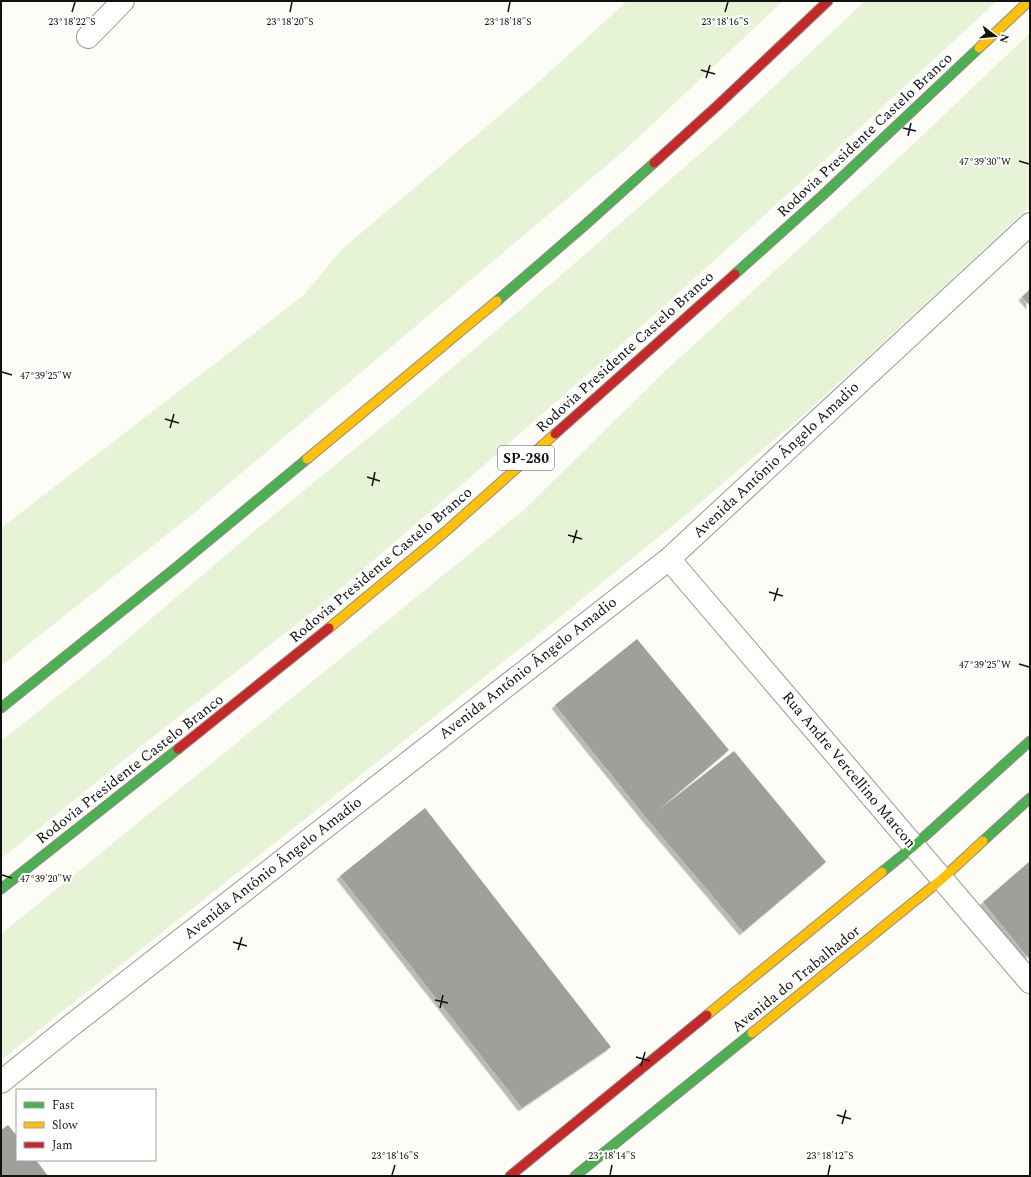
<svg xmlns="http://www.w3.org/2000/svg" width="1031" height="1177" viewBox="0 0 1031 1177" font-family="Spectral,serif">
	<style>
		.green { fill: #e7f3d7 }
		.building { fill: #a19f9c; filter: url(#shadow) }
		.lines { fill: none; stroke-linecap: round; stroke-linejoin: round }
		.street-casing { stroke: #979795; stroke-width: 24 }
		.fast-casing { stroke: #8e8d8b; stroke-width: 11 }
		.slow-casing { stroke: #8e8d8b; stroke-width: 11 }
		.jam-casing { stroke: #8e8d8b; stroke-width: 11 }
		.street { stroke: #fffffe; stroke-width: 22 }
		.fast { stroke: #4caf50; stroke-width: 9 }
		.slow { stroke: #ffc107; stroke-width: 9 }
		.jam { stroke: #c62828; stroke-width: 9 }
		.ticks { fill: none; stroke: #111; stroke-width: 1.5 }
		.labels { text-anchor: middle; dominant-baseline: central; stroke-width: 4; stroke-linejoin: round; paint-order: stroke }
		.shield { fill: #fff; stroke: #585858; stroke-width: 1 }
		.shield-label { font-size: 14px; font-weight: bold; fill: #111 }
		.street-label { font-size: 15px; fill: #111; stroke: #fff }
		.ticks-label { font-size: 10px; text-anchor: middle; fill: #111; stroke: #fff; stroke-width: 4; stroke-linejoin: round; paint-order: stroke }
	</style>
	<defs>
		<filter id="shadow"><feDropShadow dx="-3.5" dy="3.5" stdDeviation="0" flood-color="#0004"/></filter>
	</defs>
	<rect width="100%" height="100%" fill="#fdfcf7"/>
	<!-- green -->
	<g class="green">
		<path d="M627 1H783L625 150 194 513 1 666V528L304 295 341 250 532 88Z"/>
		<path d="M865 1H997L790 192 615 350 474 474 321 605 140 747 1 859V741L98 664 253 532 400 412 552 283 735 123Z"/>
		<path d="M1030 33V206L948 283 809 410 687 514 545 629 1 1060V934L526 508 663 373 908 149Z"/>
	</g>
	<!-- building -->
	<g class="building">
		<path d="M1030 289V306L1022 297Z"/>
		<path d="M637 639 729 750 656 812 734 751 826 862 743 932 647 819 555 705Z"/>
		<path d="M425 808 611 1047 522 1108 340 876Z"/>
		<path d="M1030 861V960L983 902Z"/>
		<path d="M8 1125 17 1136V1160H36L48 1176H1V1130Z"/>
	</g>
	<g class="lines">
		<defs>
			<g id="street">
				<path d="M88 37 123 1"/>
				<path d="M669 559 1030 982"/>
				<path d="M1 1082 68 1028 669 559 1030 224"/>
			</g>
			<g id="fast">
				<path d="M735 274 823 195 979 48"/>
				<path d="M497 301 585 225 654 163"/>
				<path d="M1 708 173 570 307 459"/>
				<path d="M983 841 1030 798"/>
				<path d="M882 872 914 846 1030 741"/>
				<path d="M1 889 178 749"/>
				<path d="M575 1176 752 1033"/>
			</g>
			<g id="slow">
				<path d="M979 48 1029 1"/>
				<path d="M307 459 497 301"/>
				<path d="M329 628 445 532 555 434"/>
				<path d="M707 1015 882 872"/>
				<path d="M752 1033 942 879 983 841"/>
			</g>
			<g id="jam">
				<path d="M654 163 718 105 828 1"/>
				<path d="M555 434 735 274"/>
				<path d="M178 749 329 628"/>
				<path d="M510 1176 707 1015"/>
			</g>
		</defs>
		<!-- street casing -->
		<use href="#street" class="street-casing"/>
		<!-- fast casing -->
		<use href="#fast" class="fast-casing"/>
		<!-- slow casing -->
		<use href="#slow" class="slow-casing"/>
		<!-- jam casing -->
		<use href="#jam" class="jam-casing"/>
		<!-- street -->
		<use href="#street" class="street"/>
		<!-- fast -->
		<use href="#fast" class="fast"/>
		<!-- slow -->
		<use href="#slow" class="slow"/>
		<!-- jam -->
		<use href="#jam" class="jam"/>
	</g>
	<!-- ticks -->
	<path class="ticks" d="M72 12 75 2M290 12 292 2M508 12 510 2M725 12 728 2M701 70 715 74M706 78 710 65M903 128 916 131M908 136 911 123M1019 161 1029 164M2 372 12 375M165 419 179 423M170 428 174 414M367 477 380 481M372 486 375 472M568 535 582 539M573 543 577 530M769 592 783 596M774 601 778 588M1019 664 1029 667M2 875 12 878M233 942 247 946M238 950 242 937M435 1000 448 1003M440 1008 443 995M636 1057 650 1061M641 1066 645 1052M837 1115 851 1119M842 1124 846 1110M392 1175 395 1165M610 1175 612 1165M828 1175 830 1165"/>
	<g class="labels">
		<!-- shield labels -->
		<rect class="shield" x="498" y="446" width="56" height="24" rx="3"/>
		<g class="shield-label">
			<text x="526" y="458">SP-280</text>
		</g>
		<!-- street labels -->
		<g class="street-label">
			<text transform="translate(865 135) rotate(-43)">Rodovia Presidente Castelo Branco</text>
			<text transform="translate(625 352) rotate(-42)">Rodovia Presidente Castelo Branco</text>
			<text transform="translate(776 460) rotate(-43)">Avenida Antônio Ângelo Amadio</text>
			<text transform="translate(381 565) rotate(-40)">Rodovia Presidente Castelo Branco</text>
			<text transform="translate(528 668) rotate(-38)">Avenida Antônio Ângelo Amadio</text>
			<text transform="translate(130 769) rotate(-38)">Rodovia Presidente Castelo Branco</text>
			<text transform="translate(849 770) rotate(50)">Rua Andre Vercellino Marcon</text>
			<text transform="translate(273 868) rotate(-38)">Avenida Antônio Ângelo Amadio</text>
			<text transform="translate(796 979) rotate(-39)">Avenida do Trabalhador</text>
		</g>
	</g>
	<g class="ticks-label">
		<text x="72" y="25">23°18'22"S</text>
		<text x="290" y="25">23°18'20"S</text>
		<text x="508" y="25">23°18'18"S</text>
		<text x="725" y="25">23°18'16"S</text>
		<text x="985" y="165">47°39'30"W</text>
		<text x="46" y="379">47°39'25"W</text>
		<text x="985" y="668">47°39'25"W</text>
		<text x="46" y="882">47°39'20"W</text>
		<text x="395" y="1159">23°18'16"S</text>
		<text x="612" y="1159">23°18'14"S</text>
		<text x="830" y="1159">23°18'12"S</text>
	</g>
	<!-- border -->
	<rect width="1031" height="1177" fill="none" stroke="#111111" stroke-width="4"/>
	<!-- legend -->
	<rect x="16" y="1089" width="140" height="72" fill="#ffffff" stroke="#a0a0a0"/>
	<rect x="24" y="1102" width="20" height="6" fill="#4caf50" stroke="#a0a0a0"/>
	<text x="52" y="1109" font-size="12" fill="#111111">Fast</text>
	<rect x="24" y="1122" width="20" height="6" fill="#ffc107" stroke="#a0a0a0"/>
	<text x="52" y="1129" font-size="12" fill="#111111">Slow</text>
	<rect x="24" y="1142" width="20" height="6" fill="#c62828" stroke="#a0a0a0"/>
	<text x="52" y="1149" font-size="12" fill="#111111">Jam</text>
	<!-- north arrow -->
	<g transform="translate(995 36) rotate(106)" stroke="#ffffff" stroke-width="3" paint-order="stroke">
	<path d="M0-3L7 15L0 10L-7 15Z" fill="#111111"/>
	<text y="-6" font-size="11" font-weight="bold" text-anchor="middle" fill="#111111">N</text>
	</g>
</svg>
